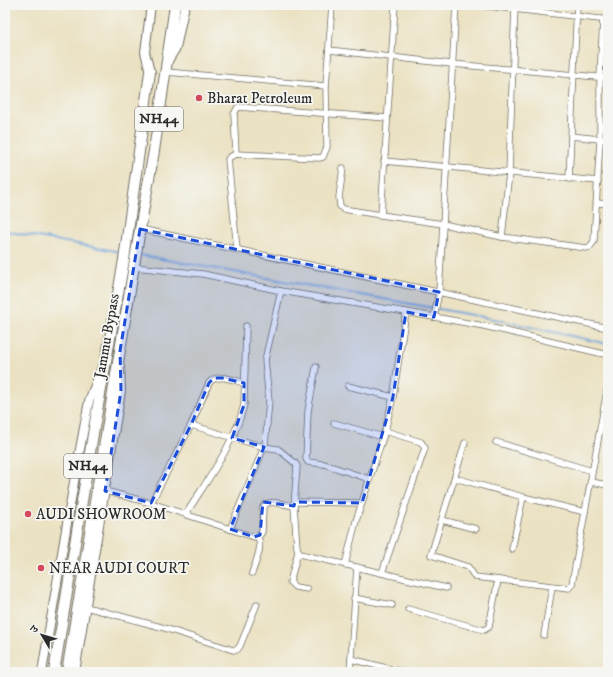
<svg xmlns="http://www.w3.org/2000/svg" width="613" height="677" viewBox="0 0 613 677" font-family="'IM FELL DW Pica','Noto Serif Devanagari',serif">
	<style>
		.lines { fill: none; stroke-linecap: round; stroke-linejoin: round }
		.stream { stroke: #6ba1d8; stroke-width: 2 }
		.street-casing { stroke: #6e6b60; stroke-width: 7 }
		.secondary-casing { stroke: #6e6b60; stroke-width: 10 }
		.highway-casing { stroke: #6e6b60; stroke-width: 12 }
		.street { stroke: #fff; stroke-width: 5.5 }
		.secondary { stroke: #fff; stroke-width: 8 }
		.highway { stroke: #fff; stroke-width: 10 }
		.marked { fill: #1d4ed8; fill-opacity: 0.2; stroke: #1d4ed8; stroke-width: 3; stroke-dasharray: 8 5; stroke-linejoin: round }
		.poi-dot { fill: #d1495b; stroke: #f6f6f2; stroke-width: 1.5 }
		.labels { text-anchor: middle; dominant-baseline: central; stroke-width: 3.5; stroke-linejoin: round; paint-order: stroke }
		.shield { fill: #f6f6f2; stroke: #686867; stroke-width: 1 }
		.shield-label { font-size: 14px; font-weight: bold; fill: #2b2b2b }
		.poi-label { font-size: 15px; fill: #2b2b2b; stroke: #f6f6f2; text-anchor: start }
		.street-label { font-size: 15px; fill: #2b2b2b; stroke: #f6f6f2 }
	</style>
	<rect width="100%" height="100%" fill="#f6f6f2"/>
	<filter id="ink" filterUnits="userSpaceOnUse"><feTurbulence type="fractalNoise" baseFrequency=".025" numOctaves="2"/><feDisplacementMap in="SourceGraphic" scale="8" xChannelSelector="R" yChannelSelector="G"/><feConvolveMatrix kernelMatrix="1 2 1 2 8 2 1 2 1" color-interpolation-filters="sRGB"/></filter>
	<filter id="wash" filterUnits="userSpaceOnUse"><feTurbulence type="fractalNoise" baseFrequency=".012" numOctaves="4" result="noise"/><feDisplacementMap in="SourceGraphic" scale="16" xChannelSelector="R" yChannelSelector="G"/><feGaussianBlur stdDeviation="0.9" result="paint"/><feColorMatrix in="noise" values="0 0 0 0 0 0 0 0 0 0 0 0 0 0 0 0 0 1.4 0 .05"/><feComposite in="paint" operator="in"/></filter>
	<g filter="url(#wash)">
		<rect width="100%" height="100%" fill="#ebe2c3"/>
		<g class="lines">
			<!-- stream -->
			<g class="stream">
				<path d="M5 231 121 252"/>
				<path d="M140 255 494 319 608 344"/>
			</g>
		</g>
	</g>
	<g filter="url(#ink)">
		<g class="lines">
			<defs>
				<g id="street">
					<path d="M395 5 381 215 443 224 502 237 586 248 590 247 594 241 600 140V77L603 19"/>
					<path d="M479 5 608 20"/>
					<path d="M329 50 452 64 608 78"/>
					<path d="M166 72 326 86 332 5"/>
					<path d="M571 136 608 140"/>
					<path d="M236 154 234 114 238 107 387 118"/>
					<path d="M384 161 598 181"/>
					<path d="M343 168 339 197 340 206 343 209 381 215"/>
					<path d="M569 179 577 5"/>
					<path d="M597 203 608 204"/>
					<path d="M140 229 608 328"/>
					<path d="M502 237 509 173 515 5"/>
					<path d="M237 249 228 159 230 157 236 154 319 158 323 157 327 147 326 86"/>
					<path d="M134 267 203 274 281 291 406 312 393 397 385 431 356 521 345 565"/>
					<path d="M406 312 484 326 608 355"/>
					<path d="M434 317 439 292 456 5"/>
					<path d="M316 367 308 411 306 459 308 462 324 464 369 479"/>
					<path d="M348 386 393 397"/>
					<path d="M334 423 383 437"/>
					<path d="M602 423 608 424"/>
					<path d="M191 425 264 447 278 449 295 463 297 466 294 506"/>
					<path d="M496 442 592 471"/>
					<path d="M465 443 431 555 468 567 475 577 569 588 572 584 608 385"/>
					<path d="M455 478 523 497 585 512"/>
					<path d="M591 482 608 485"/>
					<path d="M105 491 151 503 254 537 260 535 262 532 263 507C268 498 285 505 294 506L297 548 300 554 446 588"/>
					<path d="M295 502 362 503"/>
					<path d="M151 503 191 425 209 383C217 373 233 380 244 383"/>
					<path d="M186 514C207 480 234 445 244 405L246 326"/>
					<path d="M442 520 476 529"/>
					<path d="M230 529 265 445 269 401 265 360 281 291"/>
					<path d="M512 549 523 497"/>
					<path d="M298 552 290 582 295 587 307 589"/>
					<path d="M252 573C255 563 264 546 257 536"/>
					<path d="M382 573 425 448 421 442 385 431"/>
					<path d="M354 598 392 605"/>
					<path d="M86 607 161 627 233 650H237L240 646 257 604"/>
					<path d="M408 609 484 630 489 627 498 580"/>
					<path d="M544 635 552 587"/>
					<path d="M351 659 402 672"/>
					<path d="M350 672 357 567"/>
					<path d="M607 672 608 665"/>
				</g>
				<g id="secondary">
					<path d="M168 61 176 48 185 5"/>
					<path d="M150 72 145 52 151 5"/>
					<path d="M42 672 75 476 89 401 102 367"/>
					<path d="M75 672 121 391 120 366"/>
				</g>
				<g id="highway">
					<path d="M54 672 94 428 124 260 150 72"/>
					<path d="M67 672 140 229 154 151 175 5"/>
				</g>
			</defs>
			<!-- street casing -->
			<use href="#street" class="street-casing"/>
			<!-- secondary casing -->
			<use href="#secondary" class="secondary-casing"/>
			<!-- highway casing -->
			<use href="#highway" class="highway-casing"/>
			<!-- street -->
			<use href="#street" class="street"/>
			<!-- secondary -->
			<use href="#secondary" class="secondary"/>
			<!-- highway -->
			<use href="#highway" class="highway"/>
		</g>
	</g>
	<!-- marked area -->
	<path class="marked" d="M140 229 439 292 434 317 406 312 393 397 362 503 295 502 294 506 263 502 260 535 254 537 230 529 264 447 232 438 244 405V383L222 378H214L209 383 191 425 151 503 105 491 121 391 120 351Z"/>
	<!-- markers -->
	<g class="poi-dot">
		<circle cx="199" cy="98" r="4"/>
		<circle cx="28" cy="514" r="4"/>
		<circle cx="41" cy="568" r="4"/>
	</g>
	<g class="labels">
		<!-- shield labels -->
		<g class="shield">
			<rect x="135" y="107" width="48" height="24" rx="3"/>
			<rect x="64" y="454" width="48" height="24" rx="3"/>
		</g>
		<g class="shield-label">
			<text x="159" y="119">NH44</text>
			<text x="88" y="466">NH44</text>
		</g>
		<!-- poi labels -->
		<g class="poi-label">
			<text x="207" y="98">Bharat Petroleum</text>
			<text x="36" y="514">AUDI SHOWROOM</text>
			<text x="49" y="568">NEAR AUDI COURT</text>
		</g>
		<!-- street labels -->
		<g class="street-label">
			<text transform="translate(107 336) rotate(-80)">Jammu Bypass</text>
		</g>
	</g>
	<!-- margin -->
	<rect width="613" height="677" fill="none" stroke="#f6f6f2" stroke-width="20"/>
	<!-- north arrow -->
	<g transform="translate(42 635) rotate(308)" stroke="#f6f6f2" stroke-width="3" paint-order="stroke">
	<path d="M0-3L7 15L0 10L-7 15Z" fill="#2b2b2b"/>
	<text y="-6" font-size="11" font-weight="bold" text-anchor="middle" fill="#2b2b2b">उ</text>
	</g>
</svg>
